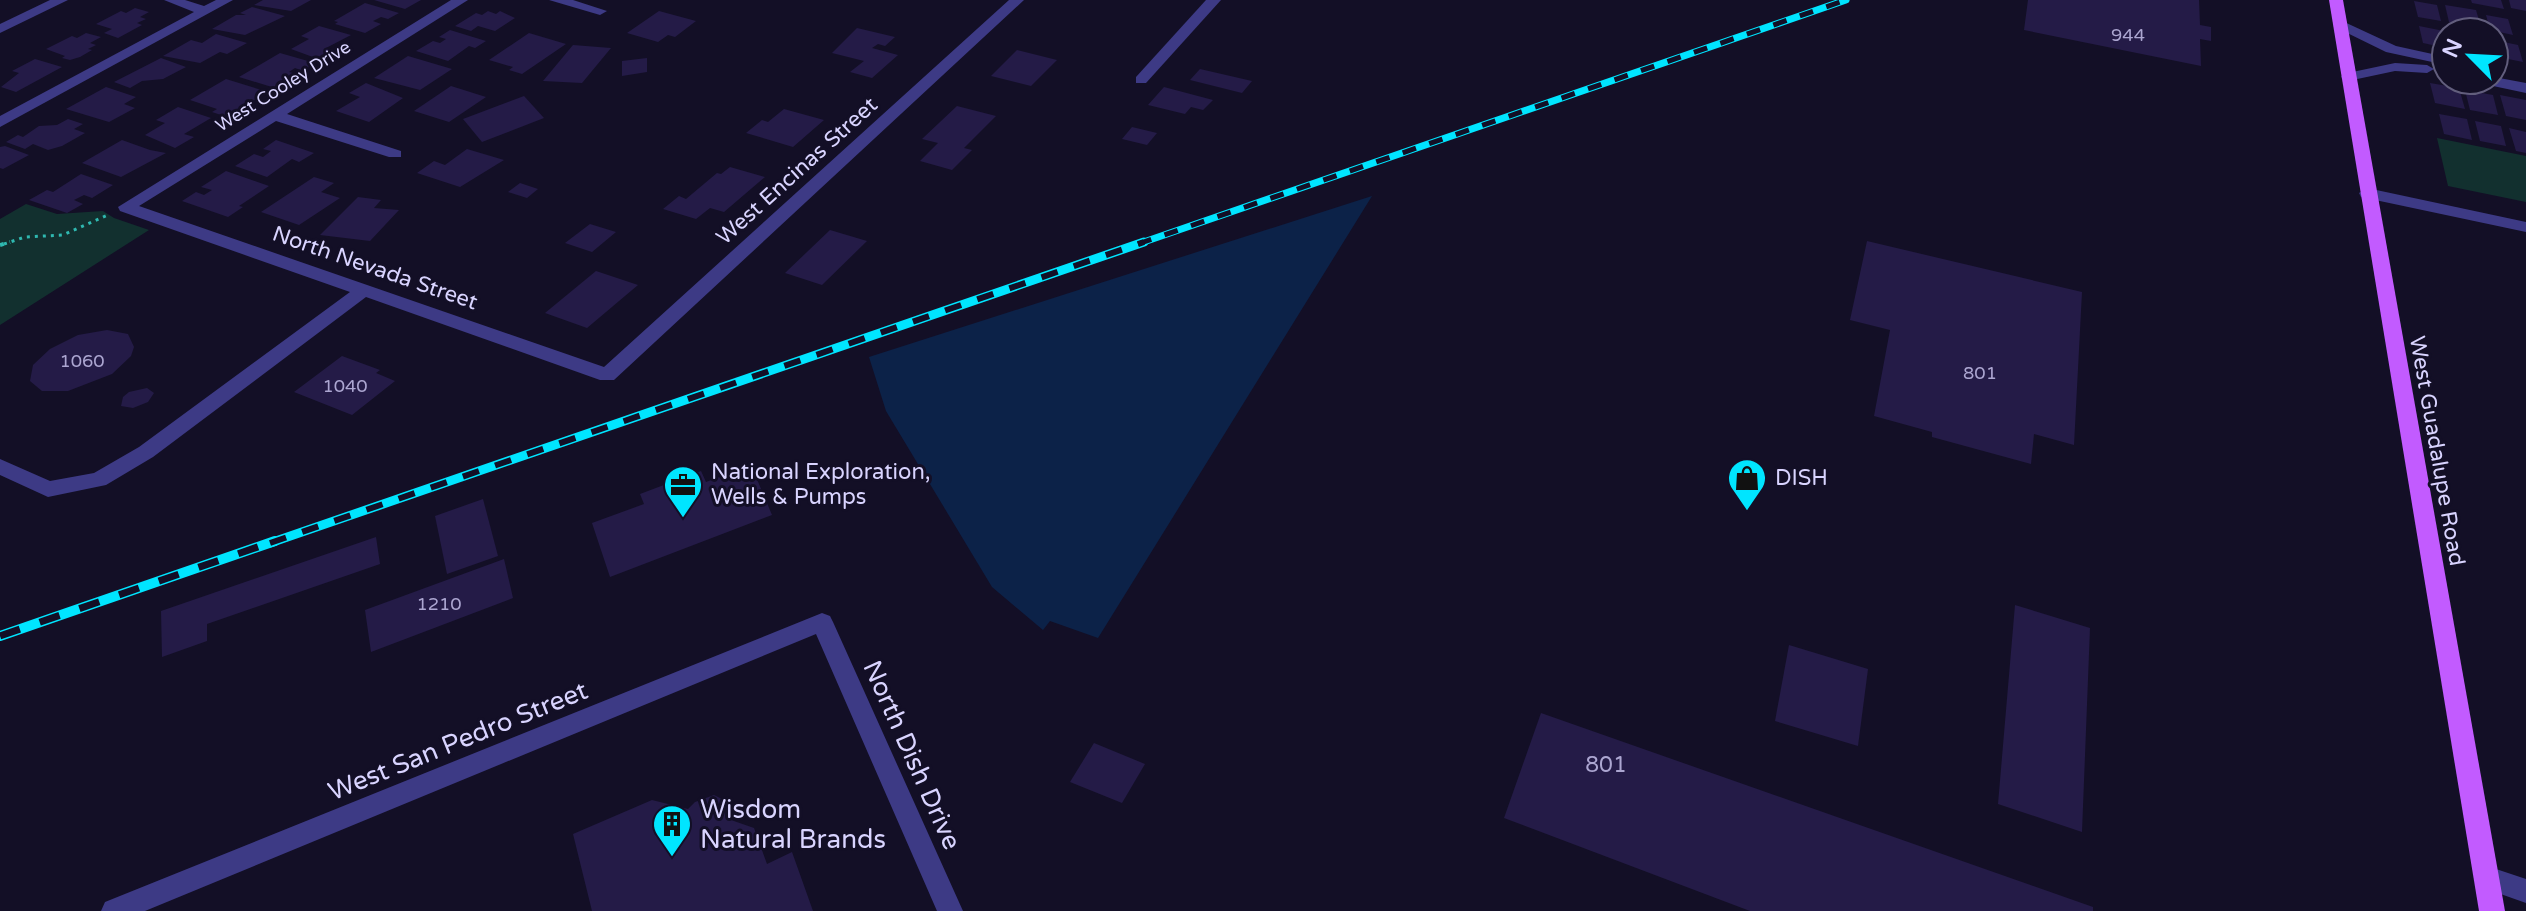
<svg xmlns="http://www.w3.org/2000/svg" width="2526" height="911" viewBox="0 0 2526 911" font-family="'Varela Round',sans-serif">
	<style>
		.green { fill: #12302f }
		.water { fill: #0c2248 }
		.building { fill: #241b47 }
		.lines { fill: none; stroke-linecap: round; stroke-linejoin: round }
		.path-far1 { stroke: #2fb8b0; stroke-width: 3; stroke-dasharray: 3 5; stroke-linecap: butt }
		.path { stroke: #2fb8b0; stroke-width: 4; stroke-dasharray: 4 6; stroke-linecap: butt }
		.minor { fill: #3d3a85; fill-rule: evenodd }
		.major { fill: #c25bff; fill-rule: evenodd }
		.rail-far2-casing { stroke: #00e5ff; stroke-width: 7 }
		.rail-far1-casing { stroke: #00e5ff; stroke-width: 9 }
		.rail-casing { stroke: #00e5ff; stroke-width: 10 }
		.rail-far2 { stroke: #130f26; stroke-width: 5; stroke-dasharray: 14; stroke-linecap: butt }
		.rail-far1 { stroke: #130f26; stroke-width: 6; stroke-dasharray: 17; stroke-linecap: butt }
		.rail { stroke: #130f26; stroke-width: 7; stroke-dasharray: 21; stroke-linecap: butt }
		.labels { text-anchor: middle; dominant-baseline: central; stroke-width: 6; stroke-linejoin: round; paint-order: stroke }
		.number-label { font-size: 18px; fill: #aca6d1 }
		.far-street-label { font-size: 18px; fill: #d9d4ff; stroke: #130f26 }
		.street-label { font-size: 22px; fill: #d9d4ff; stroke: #130f26 }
		.poi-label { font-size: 22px; fill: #d9d4ff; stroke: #130f26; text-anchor: start }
		.near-number-label { font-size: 22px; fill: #aca6d1 }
		.near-street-label { font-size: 26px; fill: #d9d4ff; stroke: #130f26 }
		.near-poi-label { font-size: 26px; fill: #d9d4ff; stroke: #130f26; text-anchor: start }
	</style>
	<rect width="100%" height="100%" fill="#130f26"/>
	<!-- green -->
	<g class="green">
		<path d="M2437 138 2526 156V202L2448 186Z"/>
		<path d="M26 204 57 214 103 211 114 218 149 230 0 325V219Z"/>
	</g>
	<!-- water -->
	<path class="water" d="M1372 196 1098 638 1050 621 1043 630 992 587 886 411 869 357Z"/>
	<!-- building -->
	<g class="building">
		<path d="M263 0H311L291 11 254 5Z"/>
		<path d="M374 0H421L405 9Z"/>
		<path d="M2028 0H2199L2200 25 2211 27V41L2200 39 2201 66 2024 30Z"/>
		<path d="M2471 0H2501L2504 9 2472 3Z"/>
		<path d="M2509 0H2526V11L2511 8Z"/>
		<path d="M2414 1 2437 5 2441 21 2418 17Z"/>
		<path d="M365 3 399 13 388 19 381 17 373 21 381 24 365 33 335 24 338 22 334 21Z"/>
		<path d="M2445 5 2476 10 2481 27 2449 22Z"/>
		<path d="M252 7 285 16 245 35 212 29 236 15H246L240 13Z"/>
		<path d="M135 8 149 12 140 17 146 19 137 23 142 25 118 38 104 33 112 29 96 24 121 11 126 13Z"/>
		<path d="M488 11 496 14 500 11 515 18 495 31 478 26 471 31 455 26 476 13 482 15Z"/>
		<path d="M659 11 696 21 675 37 668 35 658 42 627 33Z"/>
		<path d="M2486 15 2508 19 2513 35 2490 30Z"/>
		<path d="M319 26 351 35 326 48 337 51 321 60 291 49 309 39 301 36Z"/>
		<path d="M2419 26 2444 31 2446 48 2423 43Z"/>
		<path d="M857 28 895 37 885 46 878 44 872 48 898 55 872 78 850 72 864 61 832 53Z"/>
		<path d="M450 30 486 41 475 48 469 46 448 61 416 51 433 41 440 43 446 39 439 37Z"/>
		<path d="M86 33 101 37 90 43 96 45 88 49 92 50 80 57 70 60 62 58 65 56 46 49 72 36 77 38Z"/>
		<path d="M529 33 566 44 522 74 509 70 513 67 489 60Z"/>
		<path d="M216 34 247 43 227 54 220 52 200 63 163 56 191 40 202 43Z"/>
		<path d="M2494 40 2518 45 2523 62 2498 57Z"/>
		<path d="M573 45 611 48 582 83 543 81Z"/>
		<path d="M1017 50 1057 60 1031 86 991 76Z"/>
		<path d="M280 53 315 63 303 71 295 68 289 72 297 74 275 88 239 77Z"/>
		<path d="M408 56 452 69 420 90 374 78Z"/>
		<path d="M161 58 186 67 163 79 142 81 130 88 114 82Z"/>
		<path d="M647 58V72L622 76V61Z"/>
		<path d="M35 59 62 67 16 92 1 87 19 73 12 71Z"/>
		<path d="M1200 69 1252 81 1242 93 1190 80Z"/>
		<path d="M226 79 268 92 227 117 212 112 217 109 190 100Z"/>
		<path d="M366 83 403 98 369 122 336 111 360 97 349 93Z"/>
		<path d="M2430 83 2459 88 2465 109 2435 103Z"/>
		<path d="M451 86 486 97 449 122 414 111Z"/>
		<path d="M106 87 136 97 124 104 135 108 109 122 66 109Z"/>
		<path d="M1164 87 1213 100 1203 110 1191 107 1185 114 1148 105Z"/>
		<path d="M2465 90 2493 95 2498 115 2470 110Z"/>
		<path d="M2500 95 2526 100V120L2506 116Z"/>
		<path d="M524 96 544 118 482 142 463 119Z"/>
		<path d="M957 106 996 116 964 148 972 150 952 170 920 161 938 143 922 139Z"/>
		<path d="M178 107 211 118 184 134 194 137 175 148 145 135 165 123 156 120Z"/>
		<path d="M784 109 824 120 793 147 746 133 762 120 768 122Z"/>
		<path d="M2439 114 2467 119 2472 140 2444 134Z"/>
		<path d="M68 119 83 124 74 129 85 133 62 146 48 150 33 144 25 149 6 142 18 135 23 137 39 126 57 125Z"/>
		<path d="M2475 121 2501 126 2506 146 2480 141Z"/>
		<path d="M1132 127 1157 133 1147 145 1122 139Z"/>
		<path d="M2509 128 2526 132V153L2516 151Z"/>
		<path d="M122 140 150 150 166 153 121 177 82 163Z"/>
		<path d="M276 140 314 153 299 162 292 159 267 177 235 166 254 154 263 157 271 151 263 149Z"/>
		<path d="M5 146 29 155 3 169 0 168V147Z"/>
		<path d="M467 149 504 160 460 187 417 173 434 161 445 165Z"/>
		<path d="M730 167 765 177 724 212 710 208 696 219 663 209 679 196 686 199 717 173 721 174Z"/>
		<path d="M226 171 269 186 239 206 243 207 228 217 182 201 196 192 204 195 212 190 201 187Z"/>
		<path d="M81 174 113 185 92 198 84 195 74 200 83 204 67 213 29 200 47 190 53 192Z"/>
		<path d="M314 177 334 183 321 192 340 198 299 225 261 212Z"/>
		<path d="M520 183 538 189 527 198 508 192Z"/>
		<path d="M358 197 381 200 374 208 399 210 370 241 320 235Z"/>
		<path d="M590 224 616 232 592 252 565 243Z"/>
		<path d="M830 230 867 241 822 285 785 273Z"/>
		<path d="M1867 241 2082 292 2074 445 2034 434 2031 464 1932 437V432L1874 416 1890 330 1850 320Z"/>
		<path d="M596 271 638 285 587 328 545 313Z"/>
		<path d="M107 330 128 334 134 347 131 356 112 374 68 391H42L30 381 33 365 50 349 78 335Z"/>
		<path d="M342 356 380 370 376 373 395 381 352 415 294 392Z"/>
		<path d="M147 388 154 393 148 402 133 408 121 406 123 397 129 392Z"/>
		<path d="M751 465 772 515 610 577 592 523 644 504 640 494 701 471 706 482Z"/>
		<path d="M483 499 498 556 447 574 435 516Z"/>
		<path d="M376 537 380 564 207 624V641L162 657 161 611Z"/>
		<path d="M504 559 513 598 371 652 365 610Z"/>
		<path d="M2015 605 2090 628 2082 832 1998 804Z"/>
		<path d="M1789 645 1868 669 1858 746 1775 721Z"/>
		<path d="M1541 713 2093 907V911H1750L1504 818Z"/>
		<path d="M1094 743 1145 764 1122 803 1070 782Z"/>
		<path d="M714 795 730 803 733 812 731 820 754 828 767 864 792 852 813 911H592L573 834 652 800 688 809 695 802Z"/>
	</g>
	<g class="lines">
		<!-- path-far1 -->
		<path class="path-far1" d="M4 244 25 237 63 235 110 214"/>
		<!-- path -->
		<path class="path" d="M0 245 10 242"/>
		<!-- minor -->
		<g class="minor">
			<path d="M50 0H68L0 33V24Z"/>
			<path d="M164 0H185L204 6 216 0H233L0 127V116L194 12Z"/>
			<path d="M451 0H468L287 114 401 151V157H389L276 121 139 206 604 367 1009 0H1024L614 380H600L366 297 153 457 106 485 48 497 0 475V459L50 481 94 473 139 447 350 292 120 211 118 207Z"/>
			<path d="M549 0H573L607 11 600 15Z"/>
			<path d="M1206 0H1221L1146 83H1136V77Z"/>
			<path d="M2340 20 2396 46 2446 57V65L2386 52 2335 27 2333 24Z"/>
			<path d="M2395 63 2427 65 2434 69 2427 73 2395 71 2348 81 2341 77 2343 74Z"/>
			<path d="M2494 77 2526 83V93L2479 83 2477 80H2494Z"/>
			<path d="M2367 188 2526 222V232L2361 197 2359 193Z"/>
			<path d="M822 613 830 616 833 622 963 911H937L816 634 145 911H101L105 902Z"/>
			<path d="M2487 866 2526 879V903L2478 886 2474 878 2478 870Z"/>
		</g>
		<!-- major -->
		<path class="major" d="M2329 0H2343L2505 911H2479Z"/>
		<defs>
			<path id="rail-far2" d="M1138 244 1846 0"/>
			<path id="rail-far1" d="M270 543 1144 242"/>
			<path id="rail" d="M0 636 275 541"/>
		</defs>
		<!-- rail-far2 casing -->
		<use href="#rail-far2" class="rail-far2-casing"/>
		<!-- rail-far1 casing -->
		<use href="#rail-far1" class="rail-far1-casing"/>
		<!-- rail casing -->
		<use href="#rail" class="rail-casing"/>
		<!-- rail-far2 -->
		<use href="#rail-far2" class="rail-far2"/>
		<!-- rail-far1 -->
		<use href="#rail-far1" class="rail-far1"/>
		<!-- rail -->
		<use href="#rail" class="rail"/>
	</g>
	<!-- icons -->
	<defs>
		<symbol id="shop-pin" viewBox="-11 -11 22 30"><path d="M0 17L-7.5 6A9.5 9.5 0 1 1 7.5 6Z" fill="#00e5ff" stroke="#130f26"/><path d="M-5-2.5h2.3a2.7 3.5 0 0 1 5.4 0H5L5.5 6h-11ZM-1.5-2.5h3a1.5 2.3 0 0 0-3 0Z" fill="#111"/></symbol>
		<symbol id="office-pin" viewBox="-11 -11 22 30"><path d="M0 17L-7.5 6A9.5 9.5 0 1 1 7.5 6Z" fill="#00e5ff" stroke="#130f26"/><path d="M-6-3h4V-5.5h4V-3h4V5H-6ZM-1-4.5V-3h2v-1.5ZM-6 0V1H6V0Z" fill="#111"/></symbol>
		<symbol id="building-pin" viewBox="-11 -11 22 30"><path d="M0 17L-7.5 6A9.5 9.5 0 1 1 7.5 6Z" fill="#00e5ff" stroke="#130f26"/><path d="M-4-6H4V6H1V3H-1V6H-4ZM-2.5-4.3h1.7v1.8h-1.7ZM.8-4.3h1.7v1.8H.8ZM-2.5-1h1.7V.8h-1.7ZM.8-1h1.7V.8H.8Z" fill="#111"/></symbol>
	</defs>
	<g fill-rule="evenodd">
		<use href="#shop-pin" x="1725" y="456" width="44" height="60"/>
		<use href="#office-pin" x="661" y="463" width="44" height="60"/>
		<use href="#building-pin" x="650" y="802" width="44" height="60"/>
	</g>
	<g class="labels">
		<!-- number labels -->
		<g class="number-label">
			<text x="2128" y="35">944</text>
			<text x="82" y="361">1060</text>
			<text x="1980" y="373">801</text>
			<text x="345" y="386">1040</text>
			<text x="439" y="604">1210</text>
		</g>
		<!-- far-street labels -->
		<g class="far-street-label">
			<text transform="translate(283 86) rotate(-32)">West Cooley Drive</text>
		</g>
		<!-- street labels -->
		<g class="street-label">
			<text transform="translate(797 171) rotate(-42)">West Encinas Street</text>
			<text transform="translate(375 268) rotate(19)">North Nevada Street</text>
			<text transform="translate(2437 451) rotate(80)">West Guadalupe Road</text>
		</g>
		<!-- poi labels -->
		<g class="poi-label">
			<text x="711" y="472">National Exploration,<tspan x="711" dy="25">Wells &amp; Pumps</tspan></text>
			<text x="1775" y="478">DISH</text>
		</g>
		<!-- near-number labels -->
		<g class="near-number-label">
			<text x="1606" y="765">801</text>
		</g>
		<!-- near-street labels -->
		<g class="near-street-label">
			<text transform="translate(458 741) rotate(-22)">West San Pedro Street</text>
			<text transform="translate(912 755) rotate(66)">North Dish Drive</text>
		</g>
		<!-- near-poi labels -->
		<g class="near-poi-label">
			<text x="700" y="809">Wisdom<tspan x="700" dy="30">Natural Brands</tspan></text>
		</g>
	</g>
	<!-- north arrow -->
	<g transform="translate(2470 56) rotate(294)"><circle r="38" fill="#130f26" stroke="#625e7d" stroke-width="2"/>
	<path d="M0-6L14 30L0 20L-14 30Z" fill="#00e5ff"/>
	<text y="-12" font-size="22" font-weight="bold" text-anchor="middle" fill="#d9d4ff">N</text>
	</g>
</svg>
